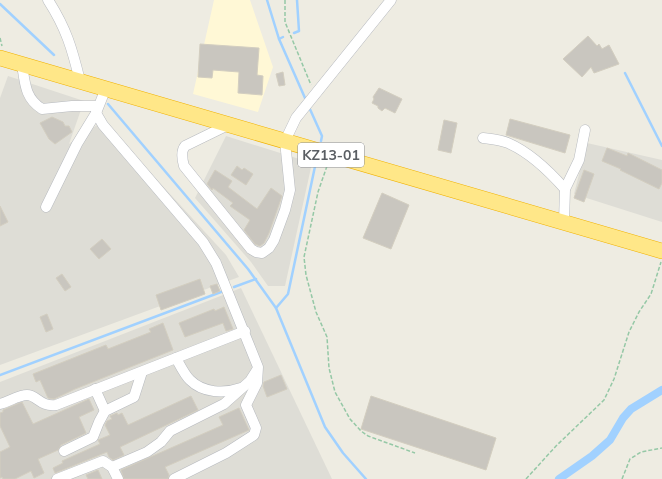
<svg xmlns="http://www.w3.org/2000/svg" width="662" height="479" viewBox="0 0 662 479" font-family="Mulish,sans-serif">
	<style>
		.commercial { fill: #fff8d6 }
		.industrial { fill: #deddd6 }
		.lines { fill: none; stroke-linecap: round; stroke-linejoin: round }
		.stream { stroke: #a1d1ff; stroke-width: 2.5 }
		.canal { stroke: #a1d1ff; stroke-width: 8 }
		.building { fill: #c9c6bf; stroke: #d3cec0 }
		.minor-casing { stroke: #b7babf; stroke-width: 11 }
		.highway-casing { stroke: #f0b100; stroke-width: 16 }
		.path { stroke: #95c8a6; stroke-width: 1.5; stroke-dasharray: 4 2; stroke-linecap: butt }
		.minor { stroke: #fff; stroke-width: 10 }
		.highway { stroke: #ffe788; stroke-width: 15 }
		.labels { text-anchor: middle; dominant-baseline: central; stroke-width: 3; stroke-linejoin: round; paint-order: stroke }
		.shield { fill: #fff; stroke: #8c8e92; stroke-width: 1 }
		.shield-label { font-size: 14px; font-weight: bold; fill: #5a5e63 }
	</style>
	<rect width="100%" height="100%" fill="#eeece2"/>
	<!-- commercial -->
	<path class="commercial" d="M214 0H250L273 67 258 112 193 94Z"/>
	<!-- industrial -->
	<g class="industrial">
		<path d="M8 76 84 101 69 144 103 121 226 255 239 277 0 365V98Z"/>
		<path d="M226 136 312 163 285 286H268L251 262 195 198Z"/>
		<path d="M587 143 662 160V222L574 194Z"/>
		<path d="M241 288 332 479H0V382Z"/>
	</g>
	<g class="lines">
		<!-- stream -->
		<g class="stream">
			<path d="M267 0 279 39 305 98"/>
			<path d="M0 4 54 55"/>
			<path d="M294 33 299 31 297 0"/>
			<path d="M279 39 283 37"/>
			<path d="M625 73 662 146"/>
			<path d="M108 104 248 269 276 308 325 427 343 453 366 479"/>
			<path d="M309 107 322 136 321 141"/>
			<path d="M234 287 256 279"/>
			<path d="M276 308 288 294 317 157"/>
			<path d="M0 375 221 292"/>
		</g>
		<!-- canal -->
		<path class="canal" d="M559 479 592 456 610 440 623 418 631 409 662 390"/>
	</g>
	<!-- building -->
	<g class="building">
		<path d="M588 36 597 46 599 44 602 49 609 45 619 64 594 73 591 67 582 77 563 59Z"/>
		<path d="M200 44 259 48 257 75 263 76 262 95 238 93 239 72 213 70 212 78 198 77Z"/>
		<path d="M283 72 285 85 279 86 276 74Z"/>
		<path d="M379 88 402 99 395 113 385 108 382 111 378 108V106L372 103 374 99 373 97Z"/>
		<path d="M52 117 63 122 65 126H69L72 132 55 144 49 139 40 123Z"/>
		<path d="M510 119 570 135 565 153 506 135Z"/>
		<path d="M444 120 457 123 451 153 438 150Z"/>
		<path d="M607 148 627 156 628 153 662 170V183L659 189 620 170 621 169 602 161Z"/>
		<path d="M237 166 242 170 244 168 253 174 246 185 231 175Z"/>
		<path d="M215 170 232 181 228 187 257 209 271 188 282 196 269 233 264 243 260 246 255 244 244 230 250 220 230 206 233 203 213 188 212 190 207 184Z"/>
		<path d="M584 170 594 174 584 202 574 198Z"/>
		<path d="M382 193 409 205 391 249 363 238Z"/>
		<path d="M0 206 8 222 0 226Z"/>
		<path d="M102 239 111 249 99 259 90 249Z"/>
		<path d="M62 274 71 287 65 291 56 278Z"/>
		<path d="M200 279 205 294 161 310 156 295Z"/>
		<path d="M217 284 220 291 213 294 210 286Z"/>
		<path d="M224 307 233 329 226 331 223 323 185 337 179 323 214 309 215 311Z"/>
		<path d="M47 314 53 329 46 332 40 317Z"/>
		<path d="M163 323 173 350 75 389 54 399 48 398 40 380 36 382 33 374 106 345 108 349 151 332 149 329Z"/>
		<path d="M281 375 287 389 267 397 263 386 264 382Z"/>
		<path d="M191 396 198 410 120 447 124 455 113 460 109 457 107 452 55 473 53 468 63 463 62 461 100 444 98 440 110 435 105 425 107 421 112 419 110 416 117 413 118 415 122 413 128 425Z"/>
		<path d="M371 396 496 438 486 470 361 429Z"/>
		<path d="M89 399 94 410 79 417 86 433 61 445 58 450 38 459 44 473 34 478 31 471 15 479H3L2 477 0 478V452L10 447 0 426V413L3 412V410L22 402 33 424Z"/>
		<path d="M239 408 249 430 165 467 169 475 168 479H124L121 470 223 425 219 417Z"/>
		<path d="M98 470 102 479H88L86 475Z"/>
	</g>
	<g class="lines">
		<defs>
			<g id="minor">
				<path d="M48 0C66 28 72 48 80 81"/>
				<path d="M22 64C25 84 25 98 42 109L72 106H98"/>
				<path d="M96 113 103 125 203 242 216 263 258 367 257 383 246 405 256 428 254 435 226 453 174 479"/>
				<path d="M228 125 185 146C181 151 182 159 184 166L251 249 256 252 262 253 269 248 274 240 285 210 290 190 285 141 296 118 391 0"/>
				<path d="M483 138C491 139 501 140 508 143 529 152 550 172 565 189"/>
				<path d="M46 207 77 144 96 113 106 88"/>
				<path d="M564 222 565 189 579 160 585 130"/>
				<path d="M176 358C180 365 184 374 190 380 203 393 224 394 241 388"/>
				<path d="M95 389 105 411"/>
				<path d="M0 404C8 402 19 395 27 395 37 395 40 407 56 405L245 331"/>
				<path d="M64 451 93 437 99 422 105 411 134 397 142 372"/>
				<path d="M112 467 147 452 161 442 170 431 224 404 250 381 257 370"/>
				<path d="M57 479 103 461 112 467 118 479"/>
			</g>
			<path id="highway" d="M0 58 662 251"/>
		</defs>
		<!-- minor casing -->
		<use href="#minor" class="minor-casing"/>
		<!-- highway casing -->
		<use href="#highway" class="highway-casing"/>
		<!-- path -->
		<g class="path">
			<path d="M285 0V22L311 85"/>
			<path d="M0 38 2 46"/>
			<path d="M327 166 318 192 304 257 306 275 316 312 327 337 329 368 335 392 350 419 361 431 368 436 415 453"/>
			<path d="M526 479 556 446 604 400 614 379 629 332 639 312 651 294 661 262"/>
			<path d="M622 479 630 459 641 452 662 448"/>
		</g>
		<!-- minor -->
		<use href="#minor" class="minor"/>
		<!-- highway -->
		<use href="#highway" class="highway"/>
	</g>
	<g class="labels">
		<!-- shield labels -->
		<rect class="shield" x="298" y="143" width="66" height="24" rx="3"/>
		<g class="shield-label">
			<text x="331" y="155">KZ13-01</text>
		</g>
	</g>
</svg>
